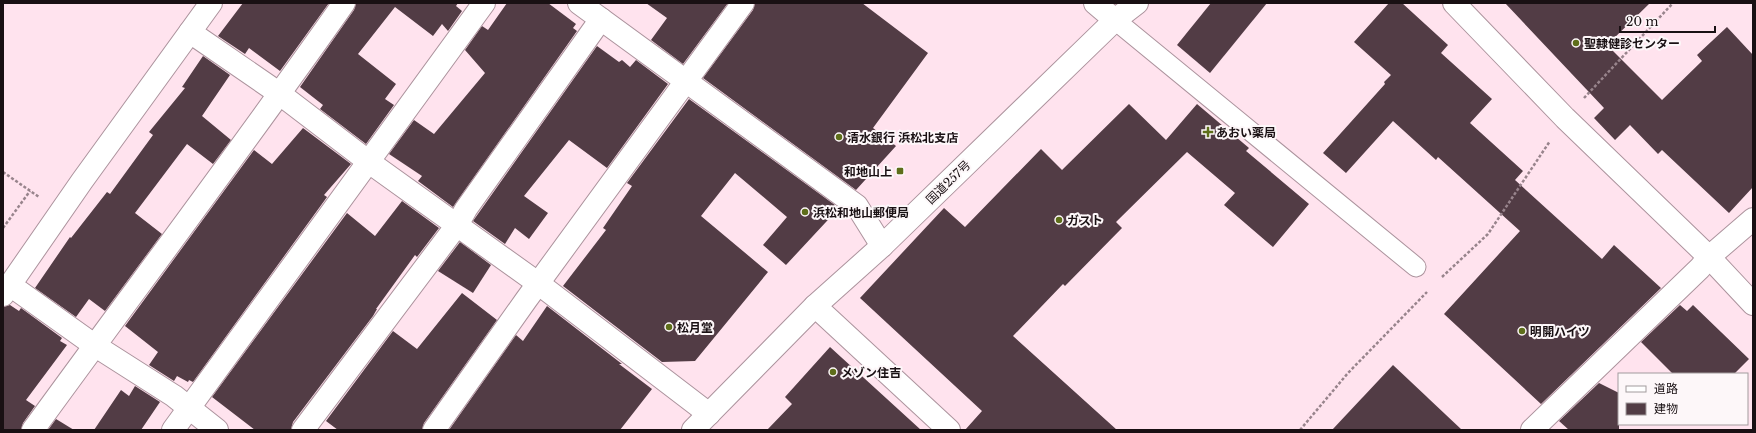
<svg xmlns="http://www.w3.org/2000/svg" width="1756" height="433" viewBox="0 0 1756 433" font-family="'Libre Baskerville','Noto Sans JP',serif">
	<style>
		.building { fill: #523c45 }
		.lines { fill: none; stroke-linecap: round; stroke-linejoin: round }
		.service-casing { stroke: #ac939d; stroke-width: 21 }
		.minor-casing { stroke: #ac939d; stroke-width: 24 }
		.tertiary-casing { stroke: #ac939d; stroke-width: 24 }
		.trunk-casing { stroke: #ac939d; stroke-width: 24 }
		.path { stroke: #98848c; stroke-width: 2.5; stroke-dasharray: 3 2; stroke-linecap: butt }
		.service { stroke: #fff; stroke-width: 19 }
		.minor { stroke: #fff; stroke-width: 22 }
		.tertiary { stroke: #fff; stroke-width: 22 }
		.trunk { stroke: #fff; stroke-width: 22 }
		.poi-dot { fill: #5e6e1a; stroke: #fdf7f9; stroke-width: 1.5 }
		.labels { text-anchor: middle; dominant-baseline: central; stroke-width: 4; stroke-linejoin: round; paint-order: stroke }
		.poi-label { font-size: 12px; font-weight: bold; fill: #191013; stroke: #fdf7f9; text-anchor: start }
		.street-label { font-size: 12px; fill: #191013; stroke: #fdf7f9 }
	</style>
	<rect width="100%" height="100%" fill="#ffe3ee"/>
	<!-- building -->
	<g class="building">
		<path d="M243 3H329L280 71 249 48 245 54 218 36Z"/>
		<path d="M356 3H458L456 6 462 11 448 31 442 24 433 36 395 7 358 54 396 84 385 99 394 105 366 144 320 109 323 105 300 87 354 10Z"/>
		<path d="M507 3H548L576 24 573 28 577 31 453 207 418 181 422 176 389 154 414 120 434 134 485 73 465 50 482 26 488 30Z"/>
		<path d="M646 3H728L683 64 651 40 667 18Z"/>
		<path d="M755 3H862L928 53 873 128 896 146 856 190 703 78 753 10Z"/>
		<path d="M1211 3H1267L1210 73 1177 45Z"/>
		<path d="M1389 3H1402L1448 45 1441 53 1492 99 1470 123 1523 171 1515 180 1602 259 1614 245 1661 288 1541 404 1444 314 1520 231 1438 157 1436 160 1393 121 1346 173 1323 153 1385 84 1384 82 1391 75 1354 42Z"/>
		<path d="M1505 3H1650L1607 45 1662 100 1702 61 1697 55 1727 27 1753 55V187L1729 213 1662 150 1658 154 1630 125 1615 140 1594 118 1604 108Z"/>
		<path d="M597 46 619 62 622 60 630 67 636 60 668 84 607 168 569 140 524 196 548 213 529 239 515 228 505 244 473 221Z"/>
		<path d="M203 56 230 75 202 116 231 140 213 164 187 144 135 213 162 234 105 311 89 299 76 317 35 288 70 237 71 238 107 192 110 194 153 135 149 132 185 88 182 87Z"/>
		<path d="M689 99 839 208 786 265 763 245 787 217 735 173 701 216 768 272 695 361 662 362 563 286 606 230 603 228 632 186 627 183Z"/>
		<path d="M1129 104 1166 140 1197 104 1249 148 1246 151 1309 204 1273 247 1224 205 1235 193 1187 152 1116 222 1122 228 1065 286 1063 284 1013 336 1117 430H965L982 411 860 298 944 208 965 227 1041 149 1062 170Z"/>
		<path d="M303 128 351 164 324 195 327 197 193 382 189 380 188 382 177 376 174 381 149 365 158 352 125 326 254 150 272 164Z"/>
		<path d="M402 201 439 228 417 257 415 255 376 309H377L373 316 293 422 291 430H255L212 397 347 213 375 236Z"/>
		<path d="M460 242 491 265 473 293 438 271Z"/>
		<path d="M462 293 497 320 424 423 422 430H338L326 421 393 331 417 349Z"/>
		<path d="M10 305 19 311 21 308 62 338 60 341 67 345 26 400 35 406 23 423 21 430H3V307Z"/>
		<path d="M1680 305 1687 311 1693 305 1749 359 1734 374H1673L1641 342Z"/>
		<path d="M547 306 622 364H619L652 389 620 430H449L516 335 523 341Z"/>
		<path d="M830 347 921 430H767L792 404 785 397Z"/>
		<path d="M1393 365 1462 430H1332Z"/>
		<path d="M1599 383 1619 393V430H1569L1559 421Z"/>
		<path d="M135 386 160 402 141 430H94L121 390 129 396Z"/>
		<path d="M56 419 74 430H48Z"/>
	</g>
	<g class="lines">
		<defs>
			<path id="service" d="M1115 20 1416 267"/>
			<g id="minor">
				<path d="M579 3 857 206 882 246"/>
				<path d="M190 32 280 94 369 162 539 284 709 414"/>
				<path d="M10 285 94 345 174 396 217 430"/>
				<path d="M3 295 82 181 211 3"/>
				<path d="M815 306 949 430"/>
				<path d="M33 430C137 287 243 147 344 3"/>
				<path d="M173 430 484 3"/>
				<path d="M303 430 457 225 466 209 601 19"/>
				<path d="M434 430 526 300 743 3"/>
				<path d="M1532 430 1700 268 1709 257 1753 219"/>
			</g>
			<g id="tertiary">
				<path d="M1095 3 1115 20"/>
				<path d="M1454 3 1565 118 1709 257 1753 304"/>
			</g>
			<path id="trunk" d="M693 430 815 306 882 246 1115 20 1137 3"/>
		</defs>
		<!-- service casing -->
		<use href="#service" class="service-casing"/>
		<!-- minor casing -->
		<use href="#minor" class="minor-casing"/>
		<!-- tertiary casing -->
		<use href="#tertiary" class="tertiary-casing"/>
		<!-- trunk casing -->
		<use href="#trunk" class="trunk-casing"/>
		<!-- path -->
		<g class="path">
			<path d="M1584 98 1673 3"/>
			<path d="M3 172 39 197"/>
			<path d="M3 228 30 191"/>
			<path d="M1442 277 1488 234 1550 141"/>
			<path d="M1300 430 1348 373 1427 292"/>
		</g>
		<!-- service -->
		<use href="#service" class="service"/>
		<!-- minor -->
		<use href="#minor" class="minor"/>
		<!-- tertiary -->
		<use href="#tertiary" class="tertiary"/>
		<!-- trunk -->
		<use href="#trunk" class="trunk"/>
	</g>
	<!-- markers -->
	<g class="poi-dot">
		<circle cx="1576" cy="43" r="4"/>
		<path d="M1206 126h4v4h4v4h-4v4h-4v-4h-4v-4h4z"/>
		<circle cx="839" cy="137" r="4"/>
		<rect x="896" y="167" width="8" height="8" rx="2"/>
		<circle cx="805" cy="212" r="4"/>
		<circle cx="1059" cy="220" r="4"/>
		<circle cx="669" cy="327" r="4"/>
		<circle cx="1522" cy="331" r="4"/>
		<circle cx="833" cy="372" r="4"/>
	</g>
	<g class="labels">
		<!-- poi labels -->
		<g class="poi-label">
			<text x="1584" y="43">聖隷健診センター</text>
			<text x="1216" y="132">あおい薬局</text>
			<text x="847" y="137">清水銀行 浜松北支店</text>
			<text x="892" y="171" text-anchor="end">和地山上</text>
			<text x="813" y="212">浜松和地山郵便局</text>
			<text x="1067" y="220">ガスト</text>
			<text x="677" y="327">松月堂</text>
			<text x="1530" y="331">明開ハイツ</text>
			<text x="841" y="372">メゾン住吉</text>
		</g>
		<!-- street labels -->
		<g class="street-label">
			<text transform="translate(948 182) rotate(-44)">国道257号</text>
		</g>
	</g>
	<!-- border -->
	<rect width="1756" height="433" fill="none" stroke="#191013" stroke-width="8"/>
	<!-- legend -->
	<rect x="1618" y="373" width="130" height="52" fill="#fdf7f9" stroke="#a29b9d"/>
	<rect x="1626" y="386" width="20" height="6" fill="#ffffff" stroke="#a29b9d"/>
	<text x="1654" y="393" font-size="12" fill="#191013">道路</text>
	<rect x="1626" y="403" width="20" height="12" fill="#523c45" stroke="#a29b9d"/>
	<text x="1654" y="413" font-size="12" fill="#191013">建物</text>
	<!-- scale -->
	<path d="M1620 26v6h95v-6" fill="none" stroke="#191013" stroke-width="2"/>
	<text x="1626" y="26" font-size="12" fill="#191013" stroke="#fdf7f9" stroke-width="3" paint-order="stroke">20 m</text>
</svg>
